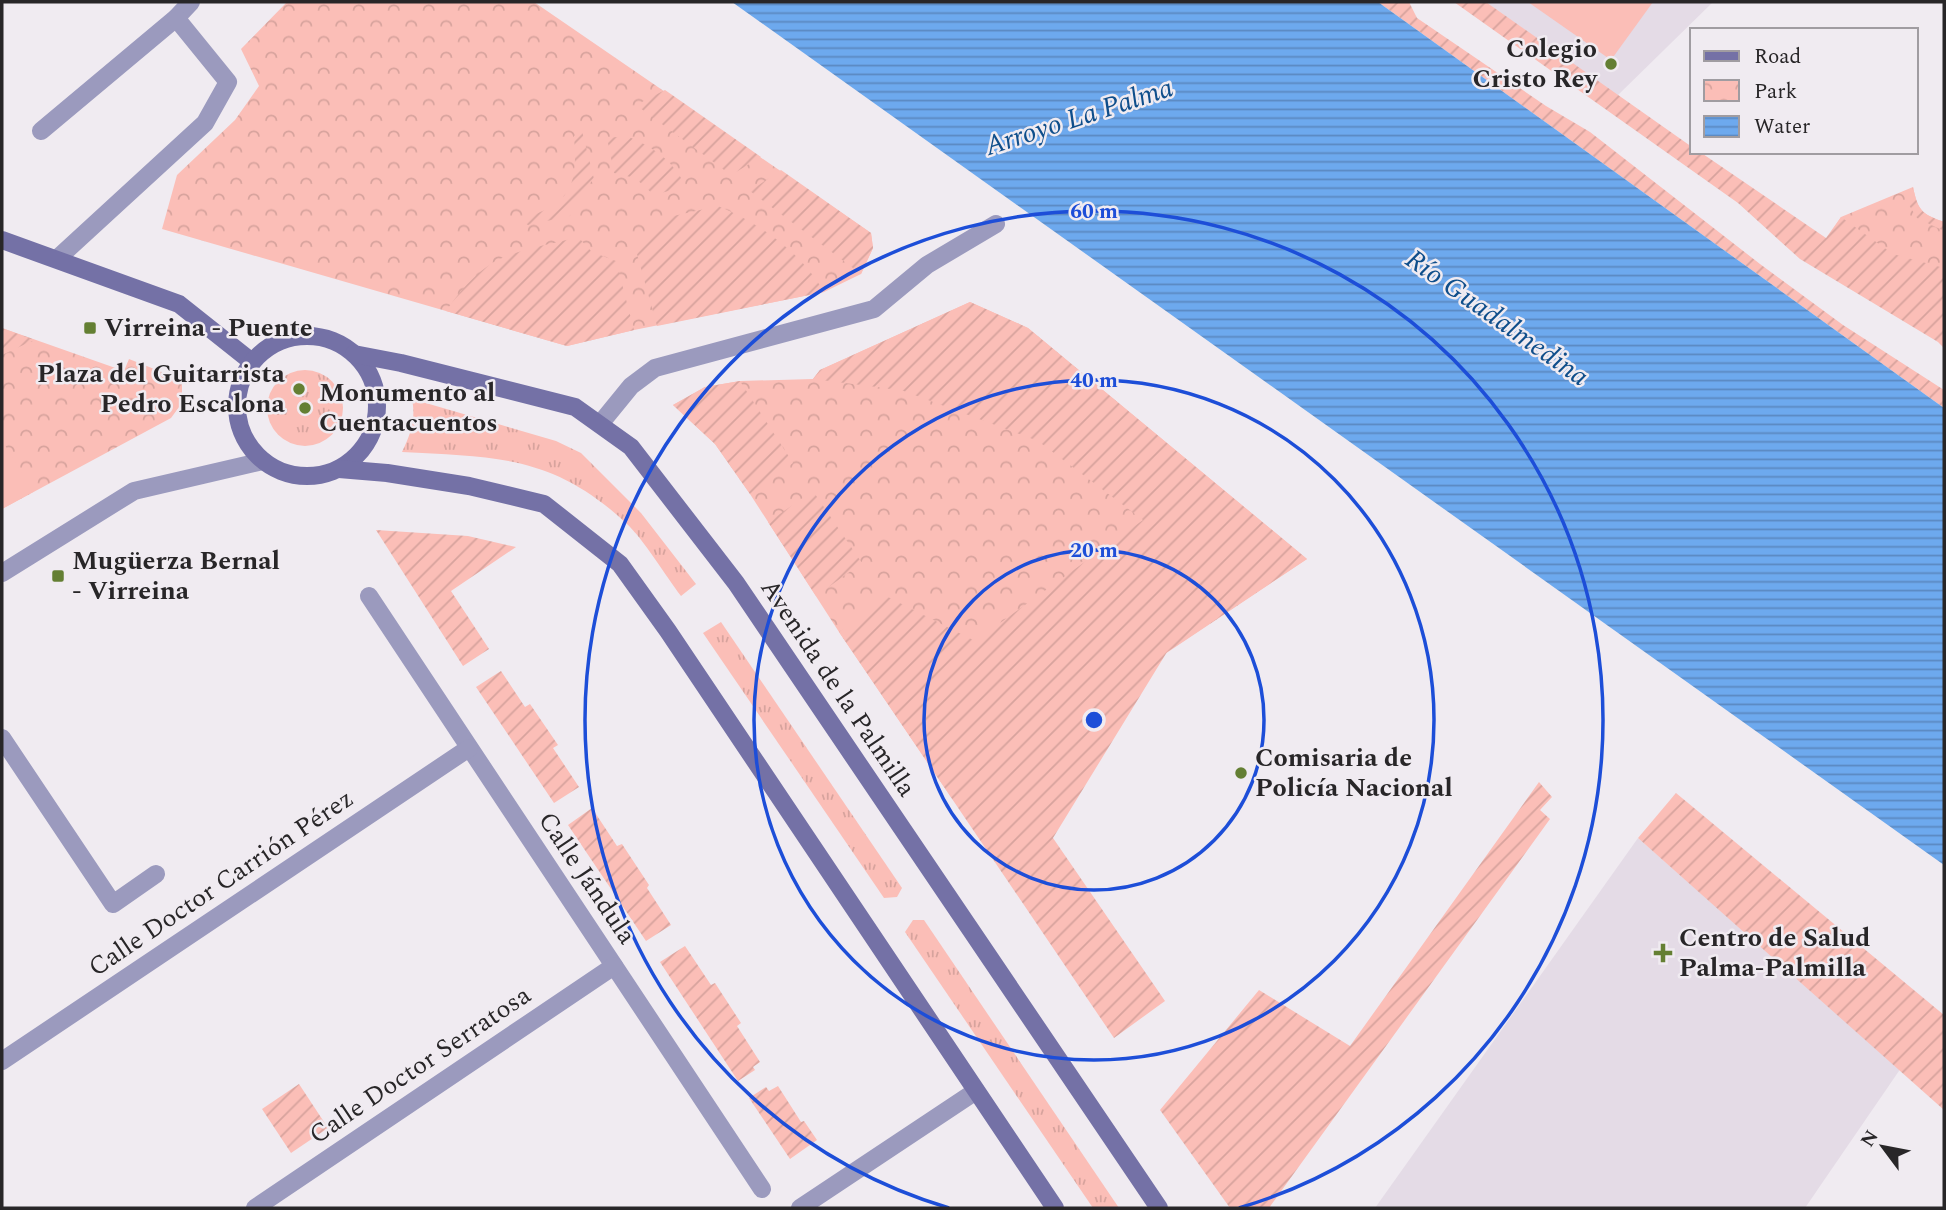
<svg xmlns="http://www.w3.org/2000/svg" width="1946" height="1210" viewBox="0 0 1946 1210" font-family="Spectral,serif">
	<style>
		.built { fill: #e4dbe6 }
		.grass { fill: url(#grass-tufts) }
		.park { fill: url(#park-crowns) }
		.garden { fill: url(#garden-furrows) }
		.pitch { fill: #fbbeb7 }
		.water { fill: url(#water-rules) }
		.lines { fill: none; stroke-linecap: round; stroke-linejoin: round }
		.service { stroke: #9b9abe; stroke-width: 18 }
		.pedestrian { stroke: #9b9abe; stroke-width: 18 }
		.minor { stroke: #9b9abe; stroke-width: 18 }
		.tertiary { stroke: #9b9abe; stroke-width: 18 }
		.secondary { stroke: #7471a6; stroke-width: 18 }
		.ring { fill: none; stroke: #1d4ed8; stroke-width: 3.5 }
		.poi-dot { fill: #647f33; stroke: #f0ebf1; stroke-width: 2.5 }
		.labels { text-anchor: middle; dominant-baseline: central; stroke-width: 5; stroke-linejoin: round; paint-order: stroke }
		.poi-label { font-size: 26px; font-weight: bold; fill: #282628; stroke: #f0ebf1; text-anchor: start }
		.street-label { font-size: 26px; fill: #282628; stroke: #f0ebf1 }
		.water-label { font-size: 28px; font-style: italic; fill: #0f4e8b; stroke: #f0ebf1 }
		.centre { fill: #1d4ed8; stroke: #f0ebf1; stroke-width: 3.5 }
		.ring-label { font-size: 21px; text-anchor: middle; font-weight: bold; fill: #1d4ed8; stroke: #f0ebf1; stroke-width: 5; stroke-linejoin: round; paint-order: stroke }
	</style>
	<defs>
		<pattern id="grass-tufts" width="24" height="20" patternUnits="userSpaceOnUse" patternTransform="scale(1.75)"><rect width="24" height="20" fill="#fbbeb7"/><path d="M3 7l-1-3M5 7V3M7 7l1-3M15 17l-1-3M17 17v-4M19 17l1-3" fill="none" stroke="#d7a39d"/></pattern>
		<pattern id="park-crowns" width="20" height="18" patternUnits="userSpaceOnUse" patternTransform="scale(1.75)"><rect width="20" height="18" fill="#fbbeb7"/><path d="M2 6a3 3 0 1 1 6 0M12 15a3 3 0 1 1 6 0" fill="none" stroke="#d7a39d"/></pattern>
		<pattern id="garden-furrows" width="10" height="10" patternUnits="userSpaceOnUse" patternTransform="scale(1.75)"><rect width="10" height="10" fill="#fbbeb7"/><path d="M-1 1l2-2M0 10L10 0M9 11l2-2" fill="none" stroke="#d7a39d"/></pattern>
		<pattern id="water-rules" width="6" height="5" patternUnits="userSpaceOnUse" patternTransform="scale(1.75)"><rect width="6" height="5" fill="#6da9ee"/><path d="M0 2.5h6" fill="none" stroke="#5a89c1"/></pattern>
	</defs>
	<rect width="100%" height="100%" fill="#f0ebf1"/>
	<!-- built -->
	<g class="built">
		<path d="M1486 2H1713L1617 96Z"/>
		<path d="M1638 838 1901 1068 1805 1208H1375Z"/>
	</g>
	<!-- grass -->
	<g class="grass">
		<circle cx="305" cy="408" r="38"/>
		<path d="M412 399 556 441 581 453 641 513 696 584 681 596C665 575 645 541 626 523 553 455 496 457 402 452 411 433 416 419 412 399Z"/>
		<path d="M721 622 902 888 897 897 884 898 703 633Z"/>
		<path d="M913 920H924L1119 1208H1093L905 932Z"/>
	</g>
	<!-- park -->
	<g class="park">
		<path d="M287 2H534L871 233 873 248 861 274 824 292 634 330 567 346 162 229 177 175 235 120 259 86 241 49Z"/>
		<path d="M1913 187C1918 211 1922 214 1944 222V321L1827 238 1841 217Z"/>
		<path d="M970 302 1028 328 1307 559 951 797 839 632 750 494 715 444 673 405 705 387 740 381 813 379 820 370Z"/>
		<path d="M2 328 124 371 129 359 182 380V403L171 418 2 509Z"/>
	</g>
	<!-- garden -->
	<g class="garden">
		<path d="M1378 2H1409L1417 18 1546 106 1590 132 1760 264 1843 325 1944 390V408Z"/>
		<path d="M1454 2H1486L1692 147V152H1700L1826 238 1841 217 1893 254 1944 268V348L1938 342 1800 259 1738 203Z"/>
		<path d="M665 90 761 157 731 175 636 105Z"/>
		<path d="M582 131 594 179 579 195 570 216 528 225 521 221C530 216 539 213 547 209 578 193 576 167 574 136Z"/>
		<path d="M627 136C656 149 670 158 686 186L654 195 635 178 614 173 607 138Z"/>
		<path d="M781 170 871 233 873 248 861 274 750 191Z"/>
		<path d="M1913 187C1918 211 1922 214 1944 222V231L1917 218 1909 205Z"/>
		<path d="M718 206C761 224 800 251 824 292L657 326 637 254 654 234 660 219Z"/>
		<path d="M578 237 592 252 616 261 634 330 567 346 446 311C460 291 479 268 502 258 525 248 553 244 578 237Z"/>
		<path d="M970 302 1028 328 1307 559 1167 652 1053 838 1165 1001 1114 1038 839 632 888 597 975 641 1143 520 1038 441 901 390 813 379 820 370Z"/>
		<path d="M2 328 34 340 2 355Z"/>
		<path d="M740 381 793 463 750 494 715 444 673 405 705 387Z"/>
		<path d="M813 491 862 563 816 596 768 522Z"/>
		<path d="M376 530 468 536 516 547 451 591 489 649 463 666Z"/>
		<path d="M501 671 525 707 530 704 558 745 553 748 579 787 554 803 476 687Z"/>
		<path d="M1539 782 1552 797 1540 810 1550 819 1269 1208H1230L1160 1110 1259 990 1350 1046Z"/>
		<path d="M1676 793 1944 1015V1110L1638 838Z"/>
		<path d="M592 808 617 846 622 844 649 885 647 888 671 925 646 941 568 825Z"/>
		<path d="M685 946 711 985 715 983 741 1023 737 1026 760 1062 753 1067 755 1070 738 1081 660 962Z"/>
		<path d="M299 1084 328 1128 291 1153 262 1109Z"/>
		<path d="M778 1086 801 1122 804 1121 817 1140 790 1159 749 1098 766 1087 769 1091Z"/>
	</g>
	<!-- pitch -->
	<g class="pitch">
		<path d="M1528 2H1653L1611 60Z"/>
		<path d="M2 440 33 492 2 509Z"/>
	</g>
	<!-- water -->
	<path class="water" d="M732 2H1378L1944 408V865Z"/>
	<g class="lines">
		<!-- service -->
		<g class="service">
			<path d="M41 131 176 18 191 2"/>
			<path d="M58 258 205 123 228 82 176 18"/>
			<path d="M600 424 631 386 655 368 874 309 927 265 996 224"/>
			<path d="M2 738 113 904 156 874"/>
		</g>
		<!-- pedestrian -->
		<g class="pedestrian">
			<path d="M369 596 762 1189"/>
			<path d="M2 1061 469 748"/>
			<path d="M255 1208 614 966"/>
		</g>
		<!-- minor -->
		<path class="minor" d="M800 1208 976 1091"/>
		<!-- tertiary -->
		<path class="tertiary" d="M2 573 134 491 263 461"/>
		<!-- secondary -->
		<g class="secondary">
			<path d="M2 240 179 304 252 362"/>
			<circle cx="307" cy="406" r="70"/>
			<path d="M354 354 401 363 575 407 631 447 736 583 1159 1208"/>
			<path d="M339 469 387 473 469 486 544 504 620 564 668 631 1055 1208"/>
		</g>
	</g>
	<!-- distance rings -->
	<g class="ring">
		<circle cx="1094" cy="720" r="170"/>
		<circle cx="1094" cy="720" r="340"/>
		<path d="M949 1208A509 509 0 1 1 1239 1208"/>
	</g>
	<!-- markers -->
	<g class="poi-dot">
		<circle cx="1611" cy="64" r="7"/>
		<rect x="83" y="321" width="14" height="14" rx="3.5"/>
		<circle cx="299" cy="389" r="7"/>
		<circle cx="305" cy="408" r="7"/>
		<rect x="51" y="569" width="14" height="14" rx="3.5"/>
		<circle cx="1241" cy="773" r="7"/>
		<path d="M1659.5 942.5h7v7h7v7h-7v7h-7v-7h-7v-7h7z"/>
	</g>
	<g class="labels">
		<!-- poi labels -->
		<g class="poi-label">
			<text x="1597" y="49" text-anchor="end">Colegio<tspan x="1597" dy="30">Cristo Rey</tspan></text>
			<text x="104" y="328">Virreina - Puente</text>
			<text x="285" y="374" text-anchor="end">Plaza del Guitarrista<tspan x="285" dy="30">Pedro Escalona</tspan></text>
			<text x="319" y="393">Monumento al<tspan x="319" dy="30">Cuentacuentos</tspan></text>
			<text x="72" y="561">Mugüerza Bernal<tspan x="72" dy="30">- Virreina</tspan></text>
			<text x="1255" y="758">Comisaria de<tspan x="1255" dy="30">Policía Nacional</tspan></text>
			<text x="1679" y="938">Centro de Salud<tspan x="1679" dy="30">Palma-Palmilla</tspan></text>
		</g>
		<!-- street labels -->
		<g class="street-label">
			<text transform="translate(838 688) rotate(56)">Avenida de la Palmilla</text>
			<text transform="translate(587 878) rotate(56)">Calle Jándula</text>
			<text transform="translate(221 883) rotate(-34)">Calle Doctor Carrión Pérez</text>
			<text transform="translate(420 1065) rotate(-34)">Calle Doctor Serratosa</text>
		</g>
		<!-- water labels -->
		<g class="water-label">
			<text transform="translate(1079 117) rotate(-18)">Arroyo La Palma</text>
			<text transform="translate(1497 318) rotate(35)">Río Guadalmedina</text>
		</g>
	</g>
	<circle cx="1094" cy="720" r="10" class="centre"/>
	<g class="ring-label">
		<text x="1094" y="218">60 m</text>
		<text x="1094" y="387">40 m</text>
		<text x="1094" y="557">20 m</text>
	</g>
	<!-- border -->
	<rect width="1946" height="1210" fill="none" stroke="#282628" stroke-width="7"/>
	<!-- legend -->
	<rect x="1690" y="28" width="228" height="126" fill="#f0ebf1" stroke="#a09ca1" stroke-width="2"/>
	<rect x="1704" y="51" width="35" height="10" fill="#7471a6" stroke="#a09ca1" stroke-width="2"/>
	<text x="1754" y="63" font-size="21" fill="#282628">Road</text>
	<rect x="1704" y="80" width="35" height="21" fill="url(#park-crowns)" stroke="#a09ca1" stroke-width="2"/>
	<text x="1754" y="98" font-size="21" fill="#282628">Park</text>
	<rect x="1704" y="116" width="35" height="21" fill="url(#water-rules)" stroke="#a09ca1" stroke-width="2"/>
	<text x="1754" y="133" font-size="21" fill="#282628">Water</text>
	<!-- north arrow -->
	<g transform="translate(1883 1147) rotate(302)" stroke="#f0ebf1" stroke-width="5" paint-order="stroke">
	<path d="M0-5L12 26L0 18L-12 26Z" fill="#282628"/>
	<text y="-10" font-size="19" font-weight="bold" text-anchor="middle" fill="#282628">N</text>
	</g>
</svg>
